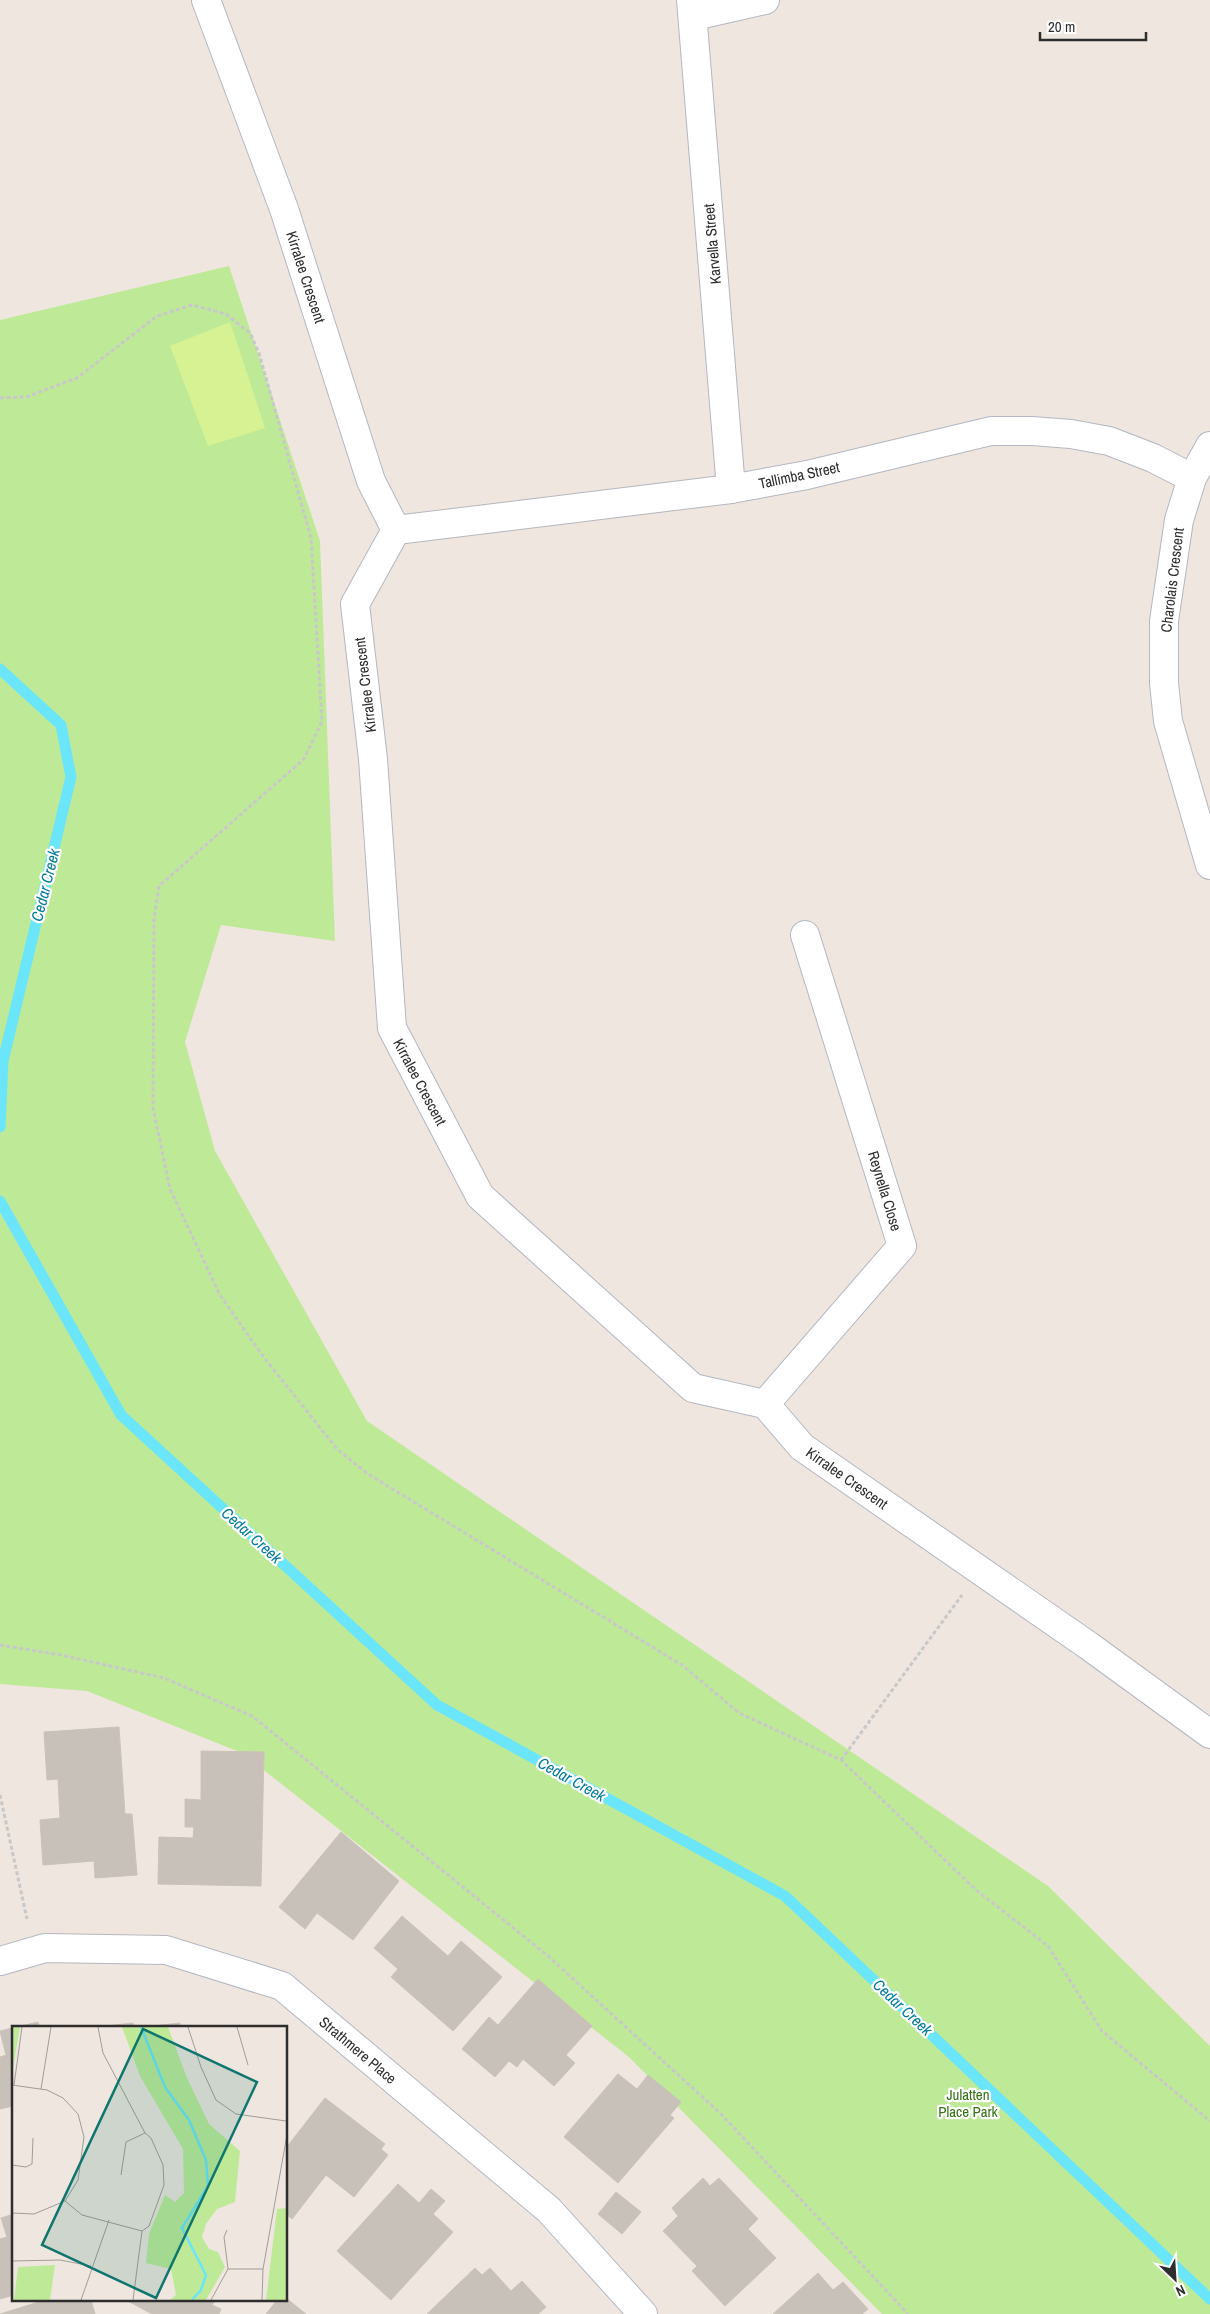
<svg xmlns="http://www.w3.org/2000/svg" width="1210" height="2314" viewBox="0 0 1210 2314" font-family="'Archivo Narrow',sans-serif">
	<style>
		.green { fill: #beea97 }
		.pitch { fill: #d6f292 }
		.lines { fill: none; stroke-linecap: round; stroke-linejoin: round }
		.stream { stroke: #6ae5f9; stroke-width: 11 }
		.building { fill: #c8c1ba; stroke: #cbc2b8 }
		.minor-casing { stroke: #b3b7c1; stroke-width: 30 }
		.path { stroke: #c8c8c8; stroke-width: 3; stroke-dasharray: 4 2.5; stroke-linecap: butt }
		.minor { stroke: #fff; stroke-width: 28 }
		.labels { text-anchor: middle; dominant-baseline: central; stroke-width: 4.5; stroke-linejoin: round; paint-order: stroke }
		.street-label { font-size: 15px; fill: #2d2d2d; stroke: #fff }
		.park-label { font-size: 15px; fill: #347215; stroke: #fff }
		.water-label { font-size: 16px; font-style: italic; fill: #047b9c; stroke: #fff }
		.inset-river { fill: none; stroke: #6ae5f9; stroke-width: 2.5 }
		.inset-road { fill: none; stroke: #a19c98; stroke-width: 1 }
		.view { fill: #0f766e; fill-opacity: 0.15; stroke: #0f766e; stroke-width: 2.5 }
		.inset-edge { fill: none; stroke: #2d2d2d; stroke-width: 2.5 }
	</style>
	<rect width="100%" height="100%" fill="#efe6df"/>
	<!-- green -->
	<path class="green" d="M229 266 320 541 335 941 221 925 185 1042 215 1151 367 1421 1048 1886 1210 2046V2314H882L629 2057 242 1753 87 1691 0 1684V320Z"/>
	<!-- pitch -->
	<path class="pitch" d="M230 322 265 428 208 446 170 346Z"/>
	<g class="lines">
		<!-- stream -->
		<g class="stream">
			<path d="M0 669 61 725 71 777 3 1061 0 1127"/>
			<path d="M0 1201 121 1415 437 1705 785 1896 1210 2299"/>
		</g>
	</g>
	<!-- building -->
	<g class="building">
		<path d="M119 1727 125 1814H132L137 1875 95 1878 94 1861 43 1865 40 1820 60 1818 58 1779 47 1780 44 1732Z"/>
		<path d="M201 1751 264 1752 261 1886 158 1884 159 1837 193 1838 194 1827H185V1799L201 1800Z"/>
		<path d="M341 1832 399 1881 353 1940 317 1913 305 1929 279 1907Z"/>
		<path d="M402 1916 448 1956 461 1941 502 1977 453 2031 391 1977 398 1969 374 1948Z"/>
		<path d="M538 1979 592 2026 566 2055 575 2063 554 2086 523 2059 517 2067 509 2061 495 2077 462 2049 489 2017 498 2025Z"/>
		<path d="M38 2022 40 2028H14V2108L13 2106 0 2109V2057L6 2055 0 2031Z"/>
		<path d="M133 2023 134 2028H97V2027Z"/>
		<path d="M180 2023V2028H135Z"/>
		<path d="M618 2074 637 2089 648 2075 681 2102 670 2115 674 2118 618 2183 564 2137Z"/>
		<path d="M325 2098 385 2144 381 2149 388 2155 354 2197 326 2175 292 2219 286 2214V2148Z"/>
		<path d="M703 2178 710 2186 719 2178 758 2219 748 2229 776 2258 725 2306 692 2271 697 2266 663 2231 678 2216 672 2208Z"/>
		<path d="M398 2184 419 2203 431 2189 445 2201 433 2214 453 2232 391 2300 337 2251Z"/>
		<path d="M616 2192 641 2212 622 2234 598 2214Z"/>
		<path d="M14 2214V2295L0 2299V2239L7 2237 1 2218Z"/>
		<path d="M475 2268 482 2275 490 2268 511 2291 522 2281 546 2307 538 2314H427Z"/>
		<path d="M818 2273 833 2290 843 2282 868 2309 862 2314H773Z"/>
		<path d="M286 2298 306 2314H266L277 2300H286Z"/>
		<path d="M45 2300H91L95 2314H0Z"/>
		<path d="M126 2300H215L212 2305 221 2309 219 2314H152Z"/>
	</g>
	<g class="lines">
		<defs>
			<g id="minor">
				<path d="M206 0 284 209 371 481 396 530 355 604 373 759 392 1028 480 1196 693 1388 765 1404 802 1447 1089 1646 1210 1734"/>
				<path d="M691 0 731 489"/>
				<path d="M694 16 765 0"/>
				<path d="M1210 446 1192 478 1179 520 1164 621V683L1168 721 1210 865"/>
				<path d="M396 530 731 489 807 475 991 431H1032L1071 434 1109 441 1153 458 1192 478"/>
				<path d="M765 1404 902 1246 805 935"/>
				<path d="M0 1961 45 1948 166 1950 282 1986 549 2210 643 2314"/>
			</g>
		</defs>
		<!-- minor casing -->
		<use href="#minor" class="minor-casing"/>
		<!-- path -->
		<g class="path">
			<path d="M0 398 26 397 77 378 157 316 192 305 226 314 250 333 259 353 311 538 322 721 304 759 159 886 154 919 153 1108 170 1189 220 1295 262 1355 337 1449 368 1474 682 1665 739 1713 841 1760 976 1890 1048 1946 1102 2031 1210 2121"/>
			<path d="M0 1645 61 1655 164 1678 252 1716 548 1956 721 2114 908 2314"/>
			<path d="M841 1760 962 1595"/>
			<path d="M0 1795 27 1919"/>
		</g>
		<!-- minor -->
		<use href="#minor" class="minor"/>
	</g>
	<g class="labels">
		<!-- street labels -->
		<g class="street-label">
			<text transform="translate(712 244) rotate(-95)">Karvella Street</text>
			<text transform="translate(306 277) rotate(72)">Kirralee Crescent</text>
			<text transform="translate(799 475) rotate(-12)">Tallimba Street</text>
			<text transform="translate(1172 580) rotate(-83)">Charolais Crescent</text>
			<text transform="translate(365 685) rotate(-97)">Kirralee Crescent</text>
			<text transform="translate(420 1082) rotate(62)">Kirralee Crescent</text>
			<text transform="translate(885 1191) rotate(73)">Reynella Close</text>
			<text transform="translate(847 1478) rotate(35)">Kirralee Crescent</text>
			<text transform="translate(358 2050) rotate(40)">Strathmere Place</text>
		</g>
		<!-- park labels -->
		<g class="park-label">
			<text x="968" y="2094">Julatten<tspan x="968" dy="17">Place Park</tspan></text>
		</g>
		<!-- water labels -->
		<g class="water-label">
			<text transform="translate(45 885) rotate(-76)">Cedar Creek</text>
			<text transform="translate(252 1535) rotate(42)">Cedar Creek</text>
			<text transform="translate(572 1779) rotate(29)">Cedar Creek</text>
			<text transform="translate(903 2007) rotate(43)">Cedar Creek</text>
		</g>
	</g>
	<!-- overview -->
	<g transform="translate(12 2026)">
		<rect width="275" height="275" fill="#efe6df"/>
		<path d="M0 1H8L0 48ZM110 1H156L175 52 197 98 228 125 223 176 205 183 194 198 190 211 197 223 206 226 213 241 194 274H158L164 269 159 243 134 237 137 208 153 169 163 176 172 167 171 123 128 50ZM275 182V274H254L265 183ZM43 239 38 274H2L6 241Z" fill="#beea97"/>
		<path class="inset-river" d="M129 1 153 61 177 94 194 134 196 160 170 202 194 249 189 264 180 274"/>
		<path class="inset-road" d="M86 1 91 27 133 107 139 112 151 139 152 159 137 200 130 205 121 274M176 1 189 41 204 74 224 88 274 95M225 1 236 39M0 59 35 64 51 72 66 88 72 111 66 154 53 175 22 188 0 187M2 59 10 1M29 63 39 1M0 139 14 141 20 138 21 112M109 149 114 116 133 107M53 175 70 189 130 205M215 204 212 211 216 243M0 235 48 234 79 240M69 274 97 194M199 274 216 243H251M250 274 251 243 275 109"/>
		<path class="view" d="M131 3 245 56 144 272 30 219Z"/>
		<rect width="275" height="275" class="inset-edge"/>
	</g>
	<!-- north arrow -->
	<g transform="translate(1175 2279) rotate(155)" stroke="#ffffff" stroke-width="4" paint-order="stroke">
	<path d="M0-4L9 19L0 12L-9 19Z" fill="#2d2d2d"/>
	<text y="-8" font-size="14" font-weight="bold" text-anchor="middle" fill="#2d2d2d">N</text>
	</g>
	<!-- scale -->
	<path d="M1040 32v8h106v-8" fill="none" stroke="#2d2d2d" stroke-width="2.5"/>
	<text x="1048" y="32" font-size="15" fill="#2d2d2d" stroke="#ffffff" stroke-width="4" paint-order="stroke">20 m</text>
</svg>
